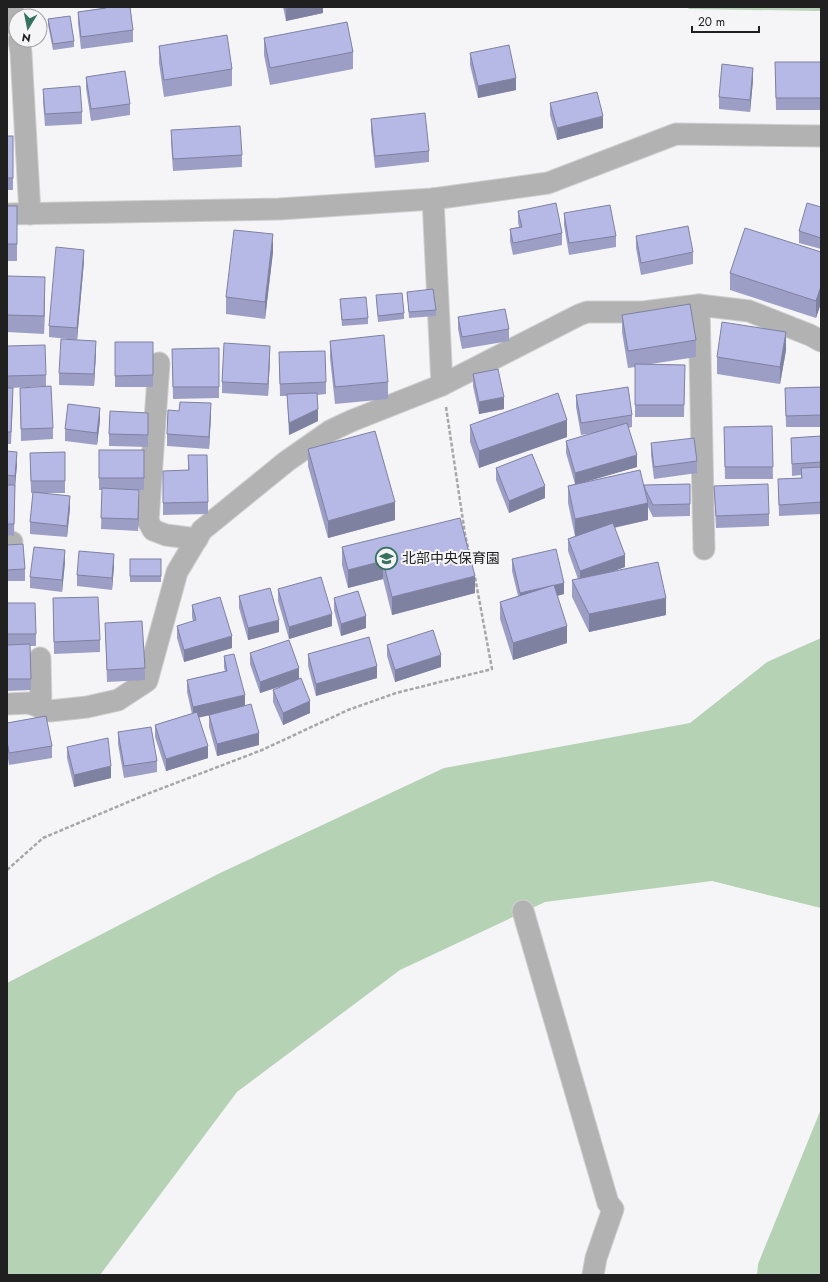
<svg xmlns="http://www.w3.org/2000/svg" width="828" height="1282" viewBox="0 0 828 1282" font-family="Jost,'Noto Sans JP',sans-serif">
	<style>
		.green { fill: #b5d2b5 }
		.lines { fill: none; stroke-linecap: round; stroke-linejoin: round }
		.minor-casing { stroke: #cfcfd0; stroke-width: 23 }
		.path { stroke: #a7a7a8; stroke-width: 2.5; stroke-dasharray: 4 2; stroke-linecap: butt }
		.minor { stroke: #b2b2b2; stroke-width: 21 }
		.wall { fill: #9d9ec6 }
		.shaded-wall { fill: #7f81a1 }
		.building { fill: #b6b8e6; stroke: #7f81a1 }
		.labels { text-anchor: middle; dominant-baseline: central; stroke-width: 4; stroke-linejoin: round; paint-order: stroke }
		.poi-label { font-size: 14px; fill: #202020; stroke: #f5f5f7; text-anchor: start }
	</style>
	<rect width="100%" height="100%" fill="#f5f5f7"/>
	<!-- green -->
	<g class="green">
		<path d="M684 7H821V11L690 9Z"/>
		<path d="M821 638V908L712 881 545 902 400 970 237 1092 100 1275H7V983L218 874 444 768 690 723 767 662Z"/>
		<path d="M821 1109V1275H757L758 1264Z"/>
	</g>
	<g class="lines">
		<defs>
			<g id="minor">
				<path d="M12 7 16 26"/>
				<path d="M19 40 21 53 30 214"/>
				<path d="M433 199 442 385"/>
				<path d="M7 214 279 209 433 199 548 183 676 134 821 136"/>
				<path d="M699 305 749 311 810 335 821 341"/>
				<path d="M159 363 148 521 153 530 166 535 197 539"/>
				<path d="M7 542H12"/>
				<path d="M40 658 41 708"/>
				<path d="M7 704 29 703 50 711 87 707 118 700 147 681 177 572 202 530 287 461 330 431 351 421 442 385 579 315 587 312H643L699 305 704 549"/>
				<path d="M523 911 608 1203 613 1209 596 1258 593 1275"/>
			</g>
		</defs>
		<!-- minor casing -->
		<use href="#minor" class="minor-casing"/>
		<!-- path -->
		<g class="path">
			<path d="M446 407 465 534 472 566"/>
			<path d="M7 870 43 838 147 794 262 750 348 710 396 693 492 669 475 577"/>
		</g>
		<!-- minor -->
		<use href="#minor" class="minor"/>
	</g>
	<!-- wall -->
	<g class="wall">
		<path d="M104 7H130L133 30V42L81 49 78 23V12L104 8Z"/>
		<path d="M283 7H323V13L286 21Z"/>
		<path d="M48 19 74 41V47L53 50 48 25Z"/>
		<path d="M264 38 353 52V69L270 85 264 55Z"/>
		<path d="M159 46 232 69V86L164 97 159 63Z"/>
		<path d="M470 53 516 90 478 98 470 65Z"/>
		<path d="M775 62H821V110H776Z"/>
		<path d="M86 77 130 104V115L91 121 86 88Z"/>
		<path d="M753 80 750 112 719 109V97Z"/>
		<path d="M43 89 82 112V124L45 126 43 101Z"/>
		<path d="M550 103 603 128 557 140 550 115Z"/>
		<path d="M371 119 429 151V162L375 168 371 131Z"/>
		<path d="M171 130 242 155V167L173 171 171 142Z"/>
		<rect x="7" y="136" width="6" height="54"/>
		<rect x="7" y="206" width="10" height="55"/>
		<path d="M821 207V249L799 243V231Z"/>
		<path d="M518 211 562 233V245L513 255 510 241V229L519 227 518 222Z"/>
		<path d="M564 213 616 236V247L569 255 564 225Z"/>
		<path d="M636 236 693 252V264L641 275 636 248Z"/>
		<path d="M273 252 265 319 226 314V297Z"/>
		<path d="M821 252V303L816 318 730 290V273Z"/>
		<path d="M84 261 77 340 96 353 94 386 59 385V373L77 340 49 337V326Z"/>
		<path d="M7 276 45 294 44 334 7 332Z"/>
		<path d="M407 292 436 310V316L409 318Z"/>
		<path d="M376 295 404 313V319L378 322Z"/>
		<path d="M340 299 368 318V324L342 326Z"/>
		<path d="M622 315 696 340V357L651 364 685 365 684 417H635V367L628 368 622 332Z"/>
		<path d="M458 317 509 329V341L462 349 458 329Z"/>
		<path d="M330 341 388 382V399L335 404 330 358Z"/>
		<rect x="115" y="342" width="38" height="45"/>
		<path d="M7 346 46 375V386L12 388 13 400 11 444H7Z"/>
		<path d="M219 348V398L173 399 172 349Z"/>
		<path d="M786 350 780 384 717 374V357Z"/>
		<path d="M279 352 326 382V394L317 395 318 421 289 435 287 396H280Z"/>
		<path d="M270 358 268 396 222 393V382Z"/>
		<path d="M473 374 504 409 479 414 473 386Z"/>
		<path d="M821 387V427H786L785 388Z"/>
		<path d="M20 388 53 428V439L21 441Z"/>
		<path d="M576 395 632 415V427L628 428 637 467 583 482 644 485 690 484V516L653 517 648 507V520L614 528 625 567 611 572 666 615 589 632 572 597V580L578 579 568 551V539L575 536 568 503V486L575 484 566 453V441L594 433 581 435 576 407Z"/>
		<path d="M179 411 211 415 209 449 167 446V434Z"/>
		<path d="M100 420 97 445 65 441V429Z"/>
		<path d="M148 425V447L109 446V434Z"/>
		<path d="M470 425 567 437 479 468 470 442Z"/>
		<path d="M772 426 773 479H725L724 427Z"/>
		<path d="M821 436V514L779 516 778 479 801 478V475L792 476 791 438Z"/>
		<path d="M651 443 697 461V473L654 479 651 455Z"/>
		<path d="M308 449 395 520 328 538 308 466Z"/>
		<path d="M99 450H144V490H139L138 531 101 529 102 490H99Z"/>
		<path d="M7 451 17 464 15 487 14 536 7 535Z"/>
		<path d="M65 452V493H38L70 508 67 537 30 534V522L33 493H31L30 464Z"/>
		<path d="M188 455 208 502V514L163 515V471L188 470Z"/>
		<path d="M496 468 545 498 509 513 496 480Z"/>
		<path d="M714 486 769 514V526L716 528Z"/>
		<path d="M7 545 25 569V581H7Z"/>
		<path d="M342 547 475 593 392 615 383 579 348 588 342 565Z"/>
		<rect x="130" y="559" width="31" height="23"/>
		<path d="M512 559 564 594 557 596 567 643 513 660 500 619V602L518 596 512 571Z"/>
		<path d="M65 562 62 592 30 588V577Z"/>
		<path d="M114 566 112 590 77 586V575Z"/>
		<path d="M278 589 332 626 289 639 278 601Z"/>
		<path d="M239 596 279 632 248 640 239 608Z"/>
		<path d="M53 598 100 640V652L54 654Z"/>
		<path d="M334 598 366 628 341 636 334 610Z"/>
		<path d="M7 603 36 634V646H30L31 690 7 691Z"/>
		<path d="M192 605 232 648 184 662 177 638V626L193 621 192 617Z"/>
		<path d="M105 623 145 668V680L107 682Z"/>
		<path d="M387 645 441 667 395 682 387 656Z"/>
		<path d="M250 653 299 679 310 713 283 725 273 702V690L285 685 260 693 250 664Z"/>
		<path d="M308 654 377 678 316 696 308 666Z"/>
		<path d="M224 656 245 706 259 745 217 756 209 727V715L214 714 199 717 208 758 166 771 155 737V725L192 714 187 692V680L225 671 224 668Z"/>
		<path d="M7 723 52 746V758L9 765 7 752Z"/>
		<path d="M118 732 157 761V772L124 778 118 744Z"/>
		<path d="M67 747 111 778 74 787 67 758Z"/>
	</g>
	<!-- shaded-wall -->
	<g class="shaded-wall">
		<path d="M297 7H323V13L286 21V9Z"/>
		<path d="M753 68V80L750 112V100Z"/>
		<path d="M516 78V90L478 98V86Z"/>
		<path d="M603 116V128L557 140V128Z"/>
		<path d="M273 234V252L265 319V302Z"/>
		<path d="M84 250V261L77 340V328Z"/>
		<path d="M45 277V294L44 334V316Z"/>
		<path d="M821 286V303L816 318V301Z"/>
		<path d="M786 332V350L780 384V367Z"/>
		<path d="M96 341V353L94 386V374Z"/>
		<path d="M270 346V358L268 396V384Z"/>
		<path d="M504 397V409L479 414V402Z"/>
		<path d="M211 403V415L209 449V437Z"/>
		<path d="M100 408V420L97 445V433Z"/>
		<path d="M318 409V421L289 435V423Z"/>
		<path d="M567 420V437L479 468V451Z"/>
		<path d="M17 452V464L15 487 14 536 15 476Z"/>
		<path d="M637 455V467L575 485V473Z"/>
		<path d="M545 486V498L509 513V501Z"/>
		<path d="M139 490V501L138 531V519Z"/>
		<path d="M70 496V508L67 537V526Z"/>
		<path d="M395 502V520L328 538V521Z"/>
		<path d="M648 503V520L575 536V519Z"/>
		<path d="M65 550V562L62 592V580Z"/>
		<path d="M114 554V566L112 590V578Z"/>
		<path d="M625 555V567L580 583V571Z"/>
		<path d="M383 561V579L348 588V570Z"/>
		<path d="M475 576V593L392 615V597Z"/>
		<path d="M564 583V594L520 605V593Z"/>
		<path d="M666 598V615L589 632V614Z"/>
		<path d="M332 614V626L289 639V627Z"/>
		<path d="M366 616V628L341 636V624Z"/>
		<path d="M279 620V632L248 640V628Z"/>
		<path d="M567 626V643L513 660V643Z"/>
		<path d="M232 636V648L184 662V650Z"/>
		<path d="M441 655V667L395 682V670Z"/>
		<path d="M377 666V678L316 696V684Z"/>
		<path d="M299 668V680L260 693V682Z"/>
		<path d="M245 695V707L193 719V707Z"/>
		<path d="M310 701V713L283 725V713Z"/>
		<path d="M259 733V745L217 756V744Z"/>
		<path d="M208 746V758L166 771V759Z"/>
		<path d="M111 766V778L74 787V775Z"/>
	</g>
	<!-- building -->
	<g class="building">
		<path d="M106 7H130L133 30 81 37 78 12 106 8Z"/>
		<path d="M285 7H297L286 9Z"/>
		<path d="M70 16 74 41 53 44 48 19Z"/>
		<path d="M347 22 353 52 270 68 264 38Z"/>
		<path d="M227 35 232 69 164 80 159 46Z"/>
		<path d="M509 45 516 78 478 86 470 53Z"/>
		<path d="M775 62H821V98H776Z"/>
		<path d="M722 64 753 68 750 100 719 97Z"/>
		<path d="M125 71 130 104 91 109 86 77Z"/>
		<path d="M80 86 82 112 45 114 43 89Z"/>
		<path d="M597 92 603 116 557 128 550 103Z"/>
		<path d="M425 113 429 151 375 156 371 119Z"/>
		<path d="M240 126 242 155 173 159 171 130Z"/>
		<rect x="7" y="136" width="6" height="42"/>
		<path d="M556 203 562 233 513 243 510 229 522 227 518 211Z"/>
		<path d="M807 203 821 207V238L799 231Z"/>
		<path d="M610 205 616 236 569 243 564 213Z"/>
		<rect x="7" y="206" width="10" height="38"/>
		<path d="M688 226 693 252 641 263 636 236Z"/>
		<path d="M745 228 821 252V286L816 301 730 273Z"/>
		<path d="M234 230 273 234 265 302 226 297Z"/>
		<path d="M56 247 84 250 77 328 49 326Z"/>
		<path d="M7 276 45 277 44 316 7 315Z"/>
		<path d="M433 289 436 310 409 312 407 292Z"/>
		<path d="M402 293 404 313 378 316 376 295Z"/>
		<path d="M366 297 368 318 342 320 340 299Z"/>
		<path d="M690 304 696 340 628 351 622 315Z"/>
		<path d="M505 309 509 329 462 337 458 317Z"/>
		<path d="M722 322 786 332 780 367 717 357Z"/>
		<path d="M384 335 388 382 335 387 330 341Z"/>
		<path d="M61 339 96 341 94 374 59 373Z"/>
		<path d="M115 342H153V375L115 376Z"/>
		<path d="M224 343 270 346 268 384 222 382Z"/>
		<path d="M45 345 46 375 7 376V346Z"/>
		<path d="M219 348V387H173L172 349Z"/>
		<path d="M325 351 326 382 280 384 279 352Z"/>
		<path d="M635 364 685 365 684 405H635Z"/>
		<path d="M498 369 504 397 479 402 473 374Z"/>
		<path d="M51 386 53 428 21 429 20 388Z"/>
		<path d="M628 387 632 415 581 423 576 395Z"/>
		<path d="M821 387V415L786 416 785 388Z"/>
		<path d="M7 388H13L11 432H7Z"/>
		<path d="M317 393 318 409 289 423 287 394Z"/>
		<path d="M558 393 567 420 479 451 470 425Z"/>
		<path d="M180 402 211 403 209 437 167 434 168 410 179 411Z"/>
		<path d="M68 404 100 408 97 433 65 429Z"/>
		<path d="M110 411 148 413V435L109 434Z"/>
		<path d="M627 423 637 455 575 473 566 441Z"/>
		<path d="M772 426 773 467H725L724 427Z"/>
		<path d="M375 431 395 502 328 521 308 449Z"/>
		<path d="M821 436V462L792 464 791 438Z"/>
		<path d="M694 438 697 461 654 467 651 443Z"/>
		<rect x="99" y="450" width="45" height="28"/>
		<path d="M7 451 17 452 15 476 7 475Z"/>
		<path d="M65 452V481H31L30 453Z"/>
		<path d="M532 454 545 486 509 501 496 468Z"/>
		<path d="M188 455H207L208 502 163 503V471L189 470Z"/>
		<path d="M821 467V502L779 505 778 479 802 478 801 468Z"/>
		<path d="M640 470 648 503 575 519 568 486Z"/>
		<path d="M690 484V504L653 505 645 489 644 485Z"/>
		<path d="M768 484 769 514 716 516 714 486Z"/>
		<path d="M7 485H15L14 524H7Z"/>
		<path d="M102 488 139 490 138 519 101 518Z"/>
		<path d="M33 492 70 496 67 526 30 522Z"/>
		<path d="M460 518 475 576 392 597 383 561 348 570 342 547Z"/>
		<path d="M613 523 625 555 580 571 568 539Z"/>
		<path d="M23 544 25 569 7 570V545Z"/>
		<path d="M34 547 65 550 62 580 30 577Z"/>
		<path d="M556 549 564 583 520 593 512 559Z"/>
		<path d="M79 551 114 554 112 578 77 575Z"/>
		<rect x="130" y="559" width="31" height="17"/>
		<path d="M658 562 666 598 589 614 572 580Z"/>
		<path d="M321 577 332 614 289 627 278 589Z"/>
		<path d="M554 585 567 626 513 643 500 602Z"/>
		<path d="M270 588 279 620 248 628 239 596Z"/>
		<path d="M358 591 366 616 341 624 334 598Z"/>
		<path d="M98 597 100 640 54 642 53 598Z"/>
		<path d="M220 597 232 636 184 650 177 626 196 620 192 605Z"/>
		<path d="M7 603H35L36 634H7Z"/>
		<path d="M142 621 145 668 107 670 105 623Z"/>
		<path d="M433 630 441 655 395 670 387 645Z"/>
		<path d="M369 637 377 666 316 684 308 654Z"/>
		<path d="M289 640 299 668 260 682 250 653Z"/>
		<path d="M30 644 31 679H7V645Z"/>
		<path d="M234 654 245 695 193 707 187 680 227 671 224 656Z"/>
		<path d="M301 678 310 701 283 713 273 690Z"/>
		<path d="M251 704 259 733 217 744 209 715Z"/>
		<path d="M197 712 208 746 166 759 155 725Z"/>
		<path d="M46 716 52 746 9 753 7 741V723Z"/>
		<path d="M151 727 157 761 124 766 118 732Z"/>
		<path d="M108 738 111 766 74 775 67 747Z"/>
	</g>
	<!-- icons -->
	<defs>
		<symbol id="school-ring" viewBox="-11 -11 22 22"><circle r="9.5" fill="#f5f5f7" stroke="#35715c" stroke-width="1.5"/><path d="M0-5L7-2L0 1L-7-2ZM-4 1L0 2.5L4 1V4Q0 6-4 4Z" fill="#35715c"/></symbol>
	</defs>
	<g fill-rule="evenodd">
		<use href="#school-ring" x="374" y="546" width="25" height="25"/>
	</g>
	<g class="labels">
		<!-- poi labels -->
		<g class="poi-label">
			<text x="402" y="558">北部中央保育園</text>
		</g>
	</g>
	<!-- border -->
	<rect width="828" height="1282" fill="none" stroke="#202020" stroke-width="16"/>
	<!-- north arrow -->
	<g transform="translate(28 28) rotate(190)"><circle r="19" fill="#f5f5f7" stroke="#a0a0a1"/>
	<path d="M0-3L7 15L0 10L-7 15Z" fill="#35715c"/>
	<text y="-6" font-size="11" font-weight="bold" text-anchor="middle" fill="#202020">N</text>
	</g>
	<!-- scale -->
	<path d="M692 26v6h67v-6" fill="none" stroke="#202020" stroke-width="2"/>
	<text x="698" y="26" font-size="12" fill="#202020" stroke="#f5f5f7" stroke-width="3" paint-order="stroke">20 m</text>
</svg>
